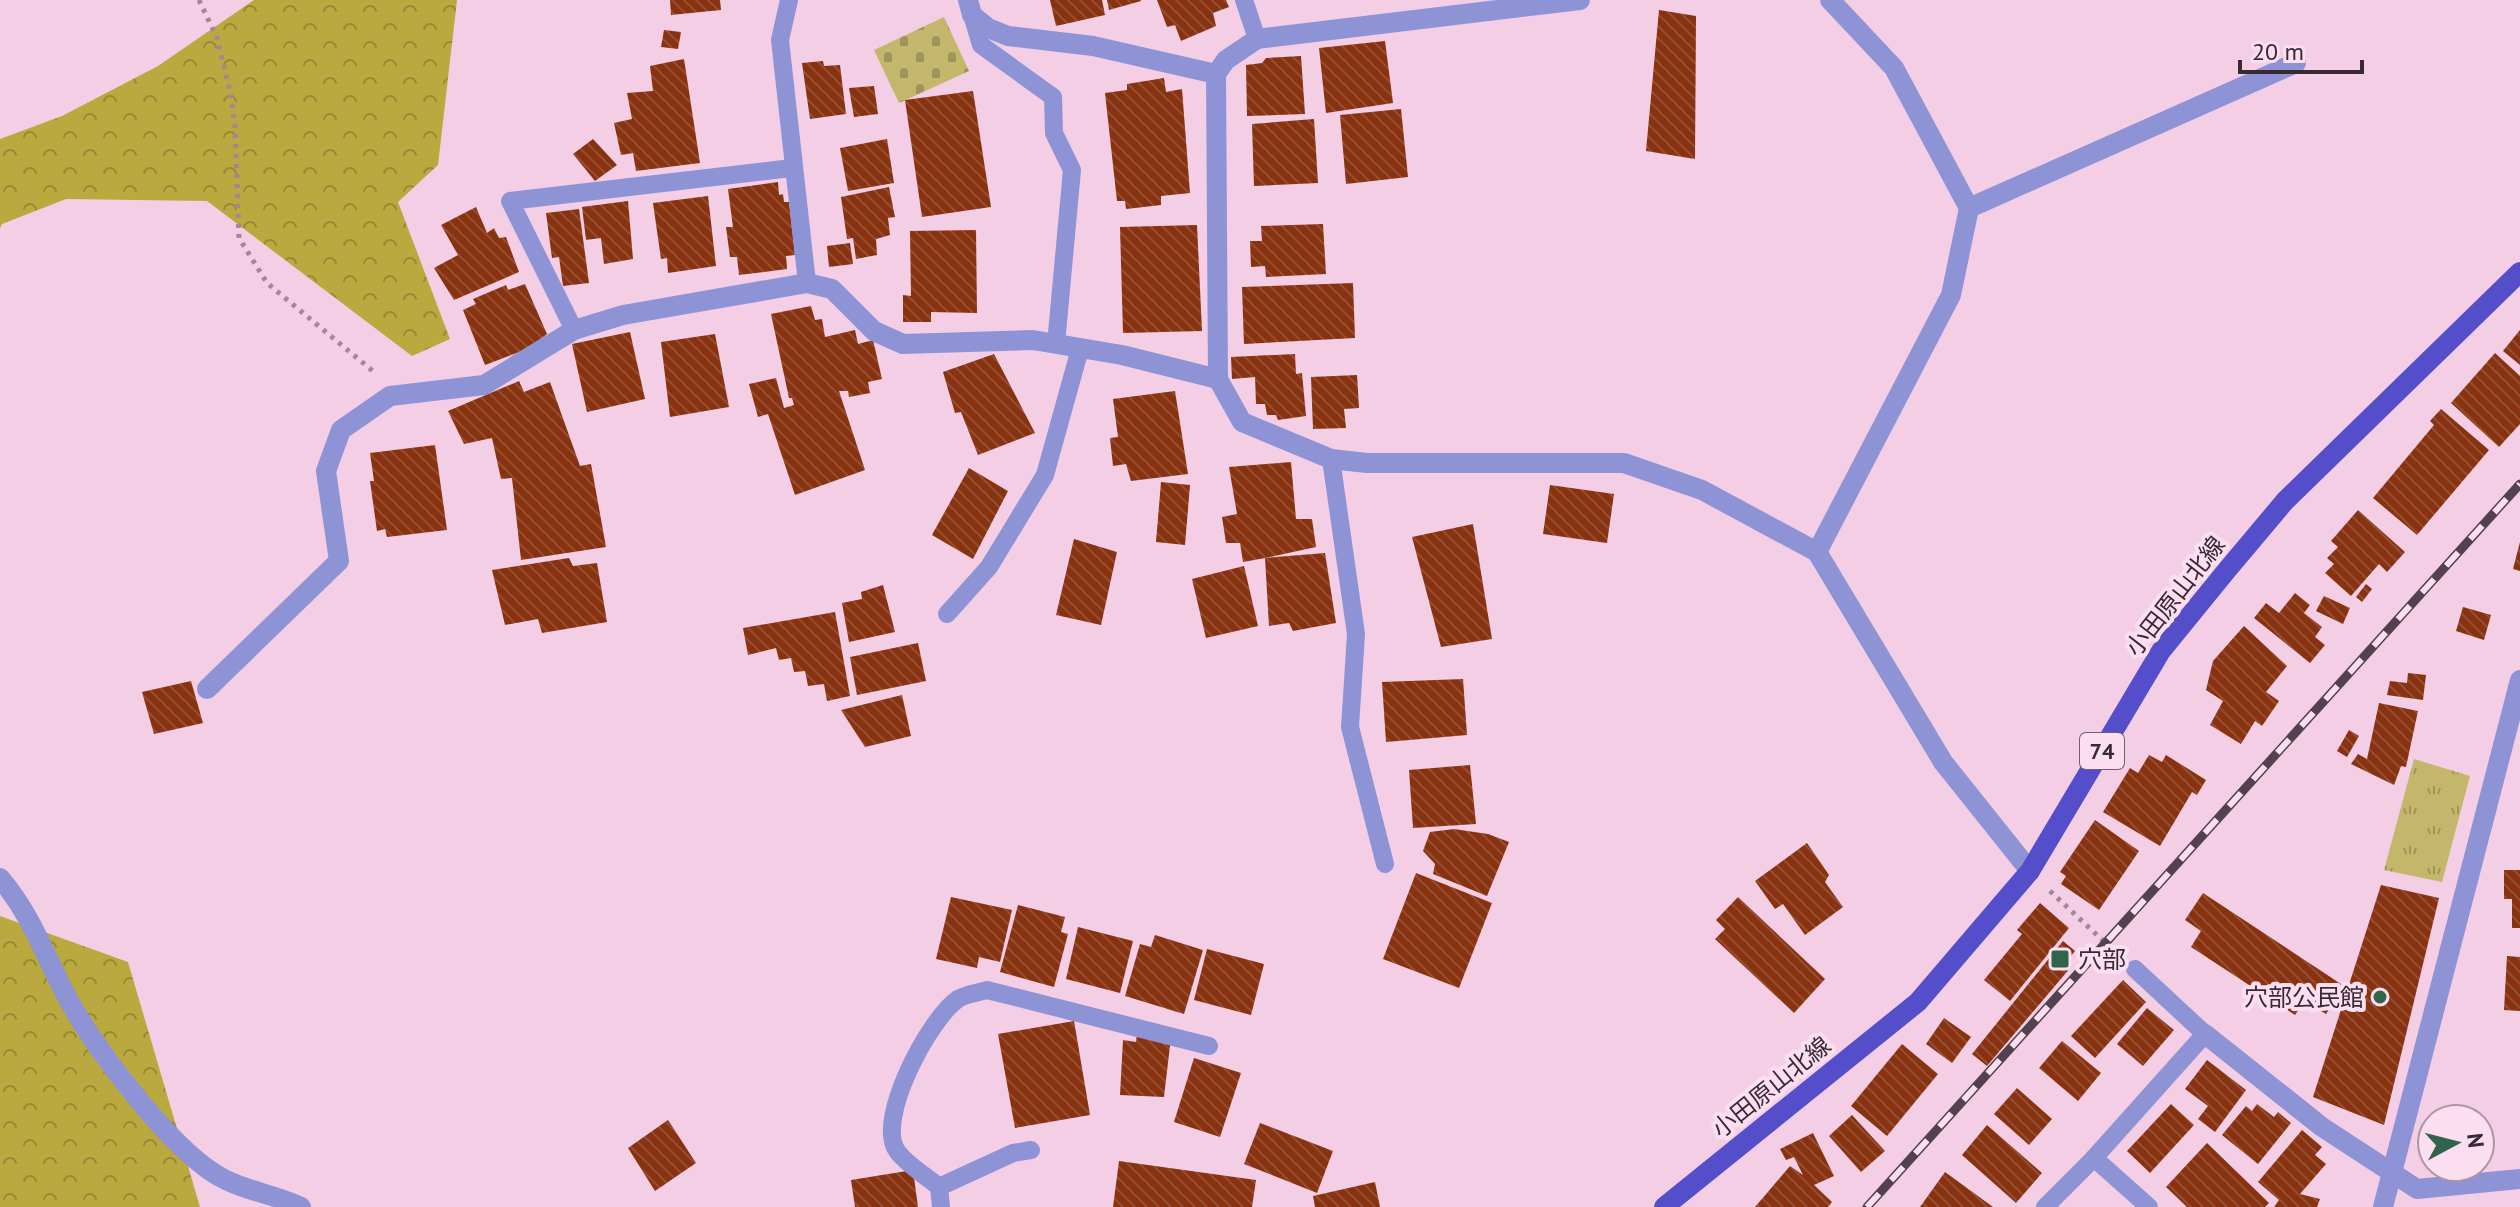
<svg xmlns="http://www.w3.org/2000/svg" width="2520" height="1207" viewBox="0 0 2520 1207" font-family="'PT Sans','Noto Sans JP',sans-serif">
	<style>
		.grass { fill: url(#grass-tufts) }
		.forest { fill: url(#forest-crowns) }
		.cemetery { fill: url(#cemetery-stones) }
		.building { fill: url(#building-back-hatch) }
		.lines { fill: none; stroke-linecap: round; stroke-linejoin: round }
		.path { stroke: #a28798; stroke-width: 5; stroke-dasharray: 4 6; stroke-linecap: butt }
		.service { stroke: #8e93d6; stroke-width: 18 }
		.minor { stroke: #8e93d6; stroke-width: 20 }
		.primary { stroke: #554eca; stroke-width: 20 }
		.rail-casing { stroke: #53424d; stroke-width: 9 }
		.rail { stroke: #fbdef0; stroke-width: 6; stroke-dasharray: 18; stroke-linecap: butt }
		.poi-dot { fill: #30654b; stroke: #fbdef0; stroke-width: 3 }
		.labels { text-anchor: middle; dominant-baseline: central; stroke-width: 8; stroke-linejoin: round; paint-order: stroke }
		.shield { fill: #fbdef0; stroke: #72606c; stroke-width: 2 }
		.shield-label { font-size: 22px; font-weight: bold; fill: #382a33 }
		.street-label { font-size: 24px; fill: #382a33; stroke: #fbdef0 }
		.poi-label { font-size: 24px; fill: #382a33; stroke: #fbdef0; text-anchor: start }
	</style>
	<defs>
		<pattern id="grass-tufts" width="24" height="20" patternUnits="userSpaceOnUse" patternTransform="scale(2)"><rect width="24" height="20" fill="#c4b76c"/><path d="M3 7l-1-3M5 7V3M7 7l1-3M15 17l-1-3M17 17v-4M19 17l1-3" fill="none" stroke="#a09559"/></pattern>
		<pattern id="forest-crowns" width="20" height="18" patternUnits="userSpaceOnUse" patternTransform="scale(2)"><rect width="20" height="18" fill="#baa93e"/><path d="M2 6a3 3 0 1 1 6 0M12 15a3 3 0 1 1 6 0" fill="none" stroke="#988a35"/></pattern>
		<pattern id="cemetery-stones" width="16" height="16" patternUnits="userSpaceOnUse" patternTransform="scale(2)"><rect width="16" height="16" fill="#c4b76c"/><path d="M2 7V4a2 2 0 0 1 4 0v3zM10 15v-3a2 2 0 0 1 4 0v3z" fill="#a09559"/></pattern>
		<pattern id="building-back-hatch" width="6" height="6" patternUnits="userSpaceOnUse" patternTransform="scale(2)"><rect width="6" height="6" fill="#88320f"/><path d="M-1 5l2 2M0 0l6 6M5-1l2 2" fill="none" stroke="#944e33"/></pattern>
	</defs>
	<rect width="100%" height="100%" fill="#f3cee5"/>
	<!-- grass -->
	<path class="grass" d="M2414 759 2470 776 2442 882 2384 870Z"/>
	<!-- forest -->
	<g class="forest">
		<path d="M254 0H457L438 165 398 202 450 339 412 356 207 201 66 199 2 224 0 228V139L62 116 158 66Z"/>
		<path d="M0 916 128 962 200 1207H0Z"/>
	</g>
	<!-- cemetery -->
	<path class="cemetery" d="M944 17 969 71 899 103 874 50Z"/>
	<!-- building -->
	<g class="building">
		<path d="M670 0H720L721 10 671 15Z"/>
		<path d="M1050 0H1102L1105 15 1056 26Z"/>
		<path d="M1107 0H1141V1L1109 10Z"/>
		<path d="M1157 0H1226L1229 7 1213 13 1216 26 1181 41 1175 25 1167 27Z"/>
		<path d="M1659 10 1696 16 1695 159 1646 151Z"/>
		<path d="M664 30 681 32 678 49 661 47Z"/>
		<path d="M1385 41 1393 103 1326 113 1319 48Z"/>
		<path d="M1301 56 1305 114 1247 116 1246 65 1262 63 1266 58Z"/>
		<path d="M684 59 700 163 636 171 633 153 621 155 614 123 632 119 627 93 653 91 650 66Z"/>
		<path d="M823 61 824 66 840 65 846 114 810 119 802 63Z"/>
		<path d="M1164 78 1166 92 1182 89 1190 193 1161 196V205L1126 209 1125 201H1117L1105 93 1127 90V84Z"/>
		<path d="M874 86 878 114 854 117 849 88Z"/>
		<path d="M973 91 991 207 922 217 905 100Z"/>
		<path d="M1401 109 1408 177 1346 184 1340 115Z"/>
		<path d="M1314 119 1318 183 1254 186 1252 124Z"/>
		<path d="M593 139 617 165 595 181 573 154Z"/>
		<path d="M887 139 894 183 848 191 840 148Z"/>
		<path d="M778 182 779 195 783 194 784 202H789L795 255 786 256 787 269 739 275 737 257H730L726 227H733L728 189Z"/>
		<path d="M889 187 895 217 888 218 890 235 876 239 877 255 856 259 853 238 847 239 841 197Z"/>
		<path d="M708 196 716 266 668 273 667 258 661 259 653 203Z"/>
		<path d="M628 201 633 259 604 264 601 238 586 240 582 207Z"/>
		<path d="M476 207 487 233 494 228 499 238 506 237 519 272 454 300 434 268 458 255 441 225Z"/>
		<path d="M579 209 589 283 563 286 559 257 552 258 546 213Z"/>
		<path d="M1323 224 1326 274 1266 277 1265 266 1251 267 1250 241H1262L1261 226Z"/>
		<path d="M1197 225 1202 331 1123 333 1120 227Z"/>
		<path d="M976 230 977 313 931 312V322H903V295L911 296 910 231Z"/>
		<path d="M850 243 853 264 829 267 827 246Z"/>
		<path d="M1353 283 1355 338 1244 344 1242 287Z"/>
		<path d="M525 284 547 334 527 349 485 365 463 310 476 304 473 299 506 285 508 290Z"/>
		<path d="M811 306 815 320 822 319 825 337 855 330 858 344 873 340 882 379 868 382 870 393 849 397 848 391H839L865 470 795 495 768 414 758 417 749 384 776 378 784 408 794 405 792 398H789L771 314Z"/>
		<path d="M2520 330V365L2503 351Z"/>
		<path d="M630 332 645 399 587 412 572 344Z"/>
		<path d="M715 334 729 407 670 417 661 342Z"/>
		<path d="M2495 353 2520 376V424L2499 447 2451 403Z"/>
		<path d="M994 354 1035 433 978 455 961 412 955 413 943 372Z"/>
		<path d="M1295 354 1296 374 1302 373 1306 416 1278 420 1276 415H1267L1265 404H1256L1255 377 1232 379 1231 357Z"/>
		<path d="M1357 375 1359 408 1344 409 1346 428 1313 429 1311 377Z"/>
		<path d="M519 381 524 392 550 382 580 466 591 464 606 547 521 560 512 478 501 479 492 438 464 444 448 411Z"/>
		<path d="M1175 391 1188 474 1131 481 1126 464 1113 466 1110 438 1118 437 1113 399Z"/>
		<path d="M2441 409 2489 450 2417 535 2373 498 2434 425 2430 421Z"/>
		<path d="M435 445 447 530 387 537 385 529 377 531 370 481H374L370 453Z"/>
		<path d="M1291 462 1296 519H1312L1316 547 1265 558 1325 553 1336 623 1293 631 1289 623 1269 626 1265 558 1243 562 1240 543H1226L1222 517 1237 514 1229 467Z"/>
		<path d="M969 468 1008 491 973 559 932 535Z"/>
		<path d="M1161 482 1190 485 1185 545 1156 542Z"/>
		<path d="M1550 485 1614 494 1607 543 1543 534Z"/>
		<path d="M2358 510 2405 552 2387 572 2379 564 2351 596 2325 573 2334 564 2327 558 2338 547 2331 541Z"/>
		<path d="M1473 524 1492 639 1441 647 1412 537Z"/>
		<path d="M1074 539 1117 552 1101 625 1056 615Z"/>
		<path d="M2520 542V571L2513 569Z"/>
		<path d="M569 558 573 566 597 563 607 622 542 633 538 619 505 625 492 570Z"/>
		<path d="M1244 566 1258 626 1206 638 1192 579Z"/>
		<path d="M2366 584 2372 589 2362 602 2356 597Z"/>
		<path d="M883 585 895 632 849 642 842 603 862 599 861 592Z"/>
		<path d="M2295 593 2310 605 2304 613 2322 627 2315 637 2325 645 2310 663 2254 618 2266 603 2279 613Z"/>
		<path d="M2324 596 2350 608 2343 624 2316 611Z"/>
		<path d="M2463 607 2491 615 2484 640 2456 631Z"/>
		<path d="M835 612 850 696 827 701 824 684 808 686 805 671 794 672 791 658 779 660 776 648 748 655 743 628Z"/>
		<path d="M2244 626 2287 666 2266 692 2279 701 2262 726 2255 721 2241 744 2210 725 2223 701 2206 690 2213 661Z"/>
		<path d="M918 643 926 681 857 695 850 657Z"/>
		<path d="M2408 673 2426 675 2423 700 2387 695 2390 681 2407 683Z"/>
		<path d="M1463 679 1467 735 1386 742 1382 682Z"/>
		<path d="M191 681 203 723 154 734 142 692Z"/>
		<path d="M902 695 911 736 865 747 841 710Z"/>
		<path d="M2379 703 2418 711 2406 767 2401 766 2394 785 2351 764 2358 754 2367 759Z"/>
		<path d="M2349 730 2359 736 2347 757 2337 751Z"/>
		<path d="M2149 755 2162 762 2166 755 2206 780 2197 795 2192 792 2160 846 2103 812 2130 768 2138 773Z"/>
		<path d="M1470 765 1476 824 1413 828 1409 770Z"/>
		<path d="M2095 820 2139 851 2099 910 2061 884 2066 876 2060 872Z"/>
		<path d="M1454 829 1488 834 1509 842 1487 896 1433 874 1435 864 1423 851 1430 832Z"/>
		<path d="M1807 843 1829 875 1825 882 1843 907 1805 935 1783 904 1775 909 1755 881Z"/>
		<path d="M2504 870H2520V928H2512V899H2504Z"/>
		<path d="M1416 873 1492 903 1459 988 1383 959Z"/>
		<path d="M2381 885 2439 898 2384 1125 2313 1097Z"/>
		<path d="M2203 893 2344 986 2326 1014 2305 1001 2295 1015 2191 947 2201 931 2185 920Z"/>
		<path d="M951 897 1012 910 1000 962 979 957 977 968 936 959Z"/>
		<path d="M1738 897 1825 979 1794 1013 1715 939 1725 929 1716 920Z"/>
		<path d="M2040 903 2069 928 2010 1001 1984 980 2022 934 2017 930Z"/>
		<path d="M1018 905 1065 917 1061 932 1068 934 1054 987 1000 972Z"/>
		<path d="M1078 927 1133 941 1120 993 1066 979Z"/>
		<path d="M1155 935 1203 950 1184 1014 1125 996 1140 944 1151 947Z"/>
		<path d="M2063 941 2075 951 2066 962 2071 967 1987 1066 1972 1054Z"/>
		<path d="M1207 949 1264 964 1251 1015 1194 1000Z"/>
		<path d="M2507 956 2520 957V1011L2504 1010Z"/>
		<path d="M2123 980 2146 1002 2095 1058 2071 1036Z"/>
		<path d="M2147 1008 2174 1030 2143 1066 2117 1044Z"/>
		<path d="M1944 1018 1971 1037 1952 1063 1926 1044Z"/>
		<path d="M1074 1021 1090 1115 1015 1128 998 1034Z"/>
		<path d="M1137 1033 1171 1037 1164 1097 1120 1095 1123 1040 1136 1042Z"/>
		<path d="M2062 1041 2101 1073 2078 1101 2039 1068Z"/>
		<path d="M1902 1044 1938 1074 1887 1136 1851 1106Z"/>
		<path d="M1194 1058 1241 1073 1220 1137 1174 1122Z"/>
		<path d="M2207 1060 2246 1090 2215 1132 2198 1119 2208 1106 2185 1089Z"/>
		<path d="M2017 1088 2052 1119 2029 1145 1994 1114Z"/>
		<path d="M2171 1104 2194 1125 2150 1173 2127 1151Z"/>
		<path d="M2257 1104 2274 1117 2278 1112 2291 1123 2258 1164 2222 1135 2246 1106 2252 1111Z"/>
		<path d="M1852 1115 1885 1151 1861 1172 1829 1136Z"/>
		<path d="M668 1120 696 1163 655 1191 628 1148Z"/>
		<path d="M1260 1123 1333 1151 1317 1193 1244 1164Z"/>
		<path d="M1987 1125 2042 1173 2016 1203 1962 1155Z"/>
		<path d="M2302 1130 2322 1147 2315 1155 2326 1164 2300 1194 2320 1199 2317 1207H2274L2279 1200 2258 1182Z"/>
		<path d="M1813 1133 1834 1176 1814 1185 1832 1202 1828 1207H1755L1790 1166 1803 1175 1794 1157 1786 1160 1780 1149Z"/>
		<path d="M2207 1143 2269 1203 2265 1207H2187L2166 1187Z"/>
		<path d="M1119 1161 1256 1180 1252 1207H1113Z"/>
		<path d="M913 1170 918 1207H855L851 1180Z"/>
		<path d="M1945 1172 1993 1207H1920Z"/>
		<path d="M1375 1182 1380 1207H1315L1313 1196Z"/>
	</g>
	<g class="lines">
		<!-- path -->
		<g class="path">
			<path d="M199 0 217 38 230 91 235 125 239 238 267 283 374 372"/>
			<path d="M2050 891 2113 950"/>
		</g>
		<!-- service -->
		<g class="service">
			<path d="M789 0 780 40 807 283"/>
			<path d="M1244 0 1257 39"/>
			<path d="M972 15 981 45 1053 97 1054 133 1072 170 1056 344"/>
			<path d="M574 330 510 201 792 168"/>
			<path d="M1331 459 1356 634 1350 727 1385 864"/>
			<path d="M947 614 989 567 1045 475 1080 349"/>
			<path d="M2094 1158 2149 1207"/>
			<path d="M939 1187 1013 1153 1031 1150"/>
			<path d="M941 1207 939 1187C926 1176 906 1164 897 1151 875 1120 929 1019 958 999 965 994 978 993 987 990L1209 1046"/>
			<path d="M2045 1207 2094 1158 2205 1034 2135 969"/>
		</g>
		<!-- minor -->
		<g class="minor">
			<path d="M968 0 972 15 988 28 1008 36 1093 46 1216 74"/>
			<path d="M1580 0 1257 39 1226 60 1216 74 1218 379 1242 422 1331 459 1367 463H1624L1702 490 1817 552 1943 762 2030 871"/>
			<path d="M1969 208 2296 63"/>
			<path d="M1817 552 1951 295 1969 208 1894 68 1830 0"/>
			<path d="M207 689 339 561 326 471 341 430 390 396 484 385 574 330 623 315 807 283 832 289 874 331 903 344 1033 340 1122 355 1218 379"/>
			<path d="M0 878C32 915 46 959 69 1001 97 1051 175 1156 226 1180 250 1192 277 1195 301 1207"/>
			<path d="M2205 1034 2322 1127 2417 1189 2520 1179"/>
			<path d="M2383 1207 2520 680"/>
		</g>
		<!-- primary -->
		<path class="primary" d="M1664 1207 1918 1002 2030 871 2161 651 2227 570 2285 501 2520 272"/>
		<defs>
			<path id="rail" d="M1867 1207 2520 484"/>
		</defs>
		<!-- rail casing -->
		<use href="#rail" class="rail-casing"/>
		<!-- rail -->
		<use href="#rail" class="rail"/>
	</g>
	<!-- markers -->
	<g class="poi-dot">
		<rect x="2050" y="949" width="20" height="20" rx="4"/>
		<circle cx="2380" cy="997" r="8"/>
	</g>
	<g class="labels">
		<!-- shield labels -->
		<rect class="shield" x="2080" y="733" width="44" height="36" rx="6"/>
		<g class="shield-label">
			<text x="2102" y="751">74</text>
		</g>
		<!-- street labels -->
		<g class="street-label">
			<text transform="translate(2175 596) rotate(-52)">小田原山北線</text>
			<text transform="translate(1771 1087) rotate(-39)">小田原山北線</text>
		</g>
		<!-- poi labels -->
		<g class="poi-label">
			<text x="2078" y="959">穴部</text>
			<text x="2364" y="997" text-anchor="end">穴部公民館</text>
		</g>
	</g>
	<!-- north arrow -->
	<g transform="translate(2456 1143) rotate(83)"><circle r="38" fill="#fbdef0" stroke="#ad96a4" stroke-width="2"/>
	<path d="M0-6L14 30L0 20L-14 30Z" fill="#30654b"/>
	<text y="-12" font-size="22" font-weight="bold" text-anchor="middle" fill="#382a33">N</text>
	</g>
	<!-- scale -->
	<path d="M2240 60v12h122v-12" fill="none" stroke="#382a33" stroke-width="4"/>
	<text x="2252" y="60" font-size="24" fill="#382a33" stroke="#fbdef0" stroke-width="6" paint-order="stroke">20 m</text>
</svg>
